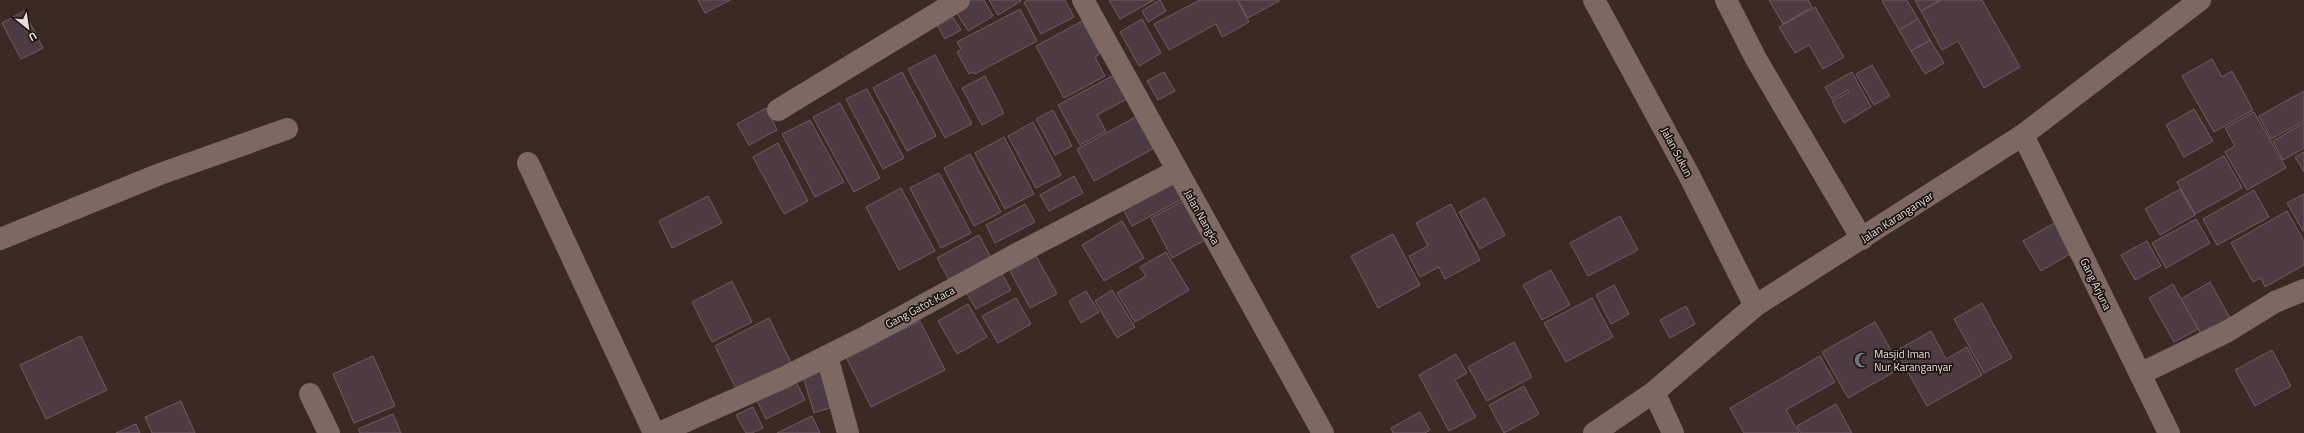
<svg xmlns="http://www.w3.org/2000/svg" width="2304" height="433" viewBox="0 0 2304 433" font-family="'Titillium Web',sans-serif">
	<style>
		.building { fill: #4d3b43; stroke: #705d64 }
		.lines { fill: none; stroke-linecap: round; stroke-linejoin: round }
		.minor { stroke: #7d6962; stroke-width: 22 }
		.labels { text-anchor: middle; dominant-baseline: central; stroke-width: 3.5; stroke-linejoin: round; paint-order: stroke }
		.street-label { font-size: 11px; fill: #e9deda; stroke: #1c1411 }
		.poi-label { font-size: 11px; fill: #e9deda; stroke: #1c1411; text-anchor: start }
	</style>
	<rect width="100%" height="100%" fill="#3b2923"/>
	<!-- building -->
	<g class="building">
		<path d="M698 0H730L705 13Z"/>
		<path d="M965 0H984L993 16 968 31 953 7Z"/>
		<path d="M989 0H1020L1021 1 998 15Z"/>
		<path d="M1028 0H1065L1074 17 1041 34 1024 2Z"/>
		<path d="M1109 0H1154L1120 19Z"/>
		<path d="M1160 0 1166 11 1148 22 1142 11Z"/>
		<path d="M1200 0H1237L1249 22 1222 37 1216 24 1169 50 1154 24Z"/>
		<path d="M1238 0H1279V1L1248 18Z"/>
		<path d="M1769 0H1808L1812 7 1783 24Z"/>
		<path d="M1885 0H1907L1918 19 1899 30 1882 1Z"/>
		<path d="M1915 0H1940L1921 11Z"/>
		<path d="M1941 0H1982L2020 67 1984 88 1958 41 1942 50 1921 11Z"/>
		<path d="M1815 7 1844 57 1823 69 1809 45 1795 53 1779 27Z"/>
		<path d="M1020 9 1037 41 975 74 973 72 969 74 957 52 961 49 957 42Z"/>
		<path d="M24 11 43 48 21 59 2 23Z"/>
		<path d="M951 14 961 30 945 39 936 23Z"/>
		<path d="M1142 19 1161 53 1139 66 1120 32Z"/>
		<path d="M1918 19 1930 40 1911 51 1899 30Z"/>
		<path d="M1082 21 1100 54 1095 57 1105 76 1064 98 1036 46Z"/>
		<path d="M1930 40 1944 63 1925 74 1911 51Z"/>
		<path d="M935 55 972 124 945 138 908 69Z"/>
		<path d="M2212 59 2222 77 2232 71 2253 110 2214 132 2182 76Z"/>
		<path d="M1872 65 1890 96 1874 105 1856 74Z"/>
		<path d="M902 72 936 136 907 151 873 88Z"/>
		<path d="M1164 72 1175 91 1158 100 1147 81Z"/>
		<path d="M1852 72 1871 107 1844 123 1832 101 1849 92 1848 90 1832 99 1825 87Z"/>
		<path d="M1116 74 1129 98 1097 115 1106 131 1080 145 1058 105Z"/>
		<path d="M985 76 1004 113 982 125 962 88Z"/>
		<path d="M867 89 904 158 883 169 846 99Z"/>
		<path d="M2304 91V121L2271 139 2259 116Z"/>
		<path d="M840 103 880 178 854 192 813 117Z"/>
		<path d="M766 108 777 130 749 145 737 124Z"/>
		<path d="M2194 109 2213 141 2184 157 2166 125Z"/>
		<path d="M1053 110 1072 146 1055 155 1036 119Z"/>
		<path d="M2254 112 2286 168 2247 190 2225 152 2235 146 2225 128Z"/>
		<path d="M1141 114 1158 146 1094 181 1077 149Z"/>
		<path d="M810 120 844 182 815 197 782 134Z"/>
		<path d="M1033 122 1061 175 1036 188 1008 136Z"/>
		<path d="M2304 123V148L2283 160 2273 141Z"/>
		<path d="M1004 137 1034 194 1005 209 975 153Z"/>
		<path d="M778 143 808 201 784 214 753 157Z"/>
		<path d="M2304 152V172L2295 157Z"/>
		<path d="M970 154 1001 212 974 226 944 168Z"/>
		<path d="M2224 156 2242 188 2195 214 2177 182Z"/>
		<path d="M939 173 971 233 941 248 910 188Z"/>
		<path d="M1174 174 1186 197 1132 226 1120 203Z"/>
		<path d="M1074 176 1083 193 1049 211 1040 195Z"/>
		<path d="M901 188 935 251 899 270 866 207Z"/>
		<path d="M2180 189 2195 215 2160 235 2145 209Z"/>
		<path d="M2254 190 2269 217 2217 245 2203 219Z"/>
		<path d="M2304 194V231H2303L2287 203Z"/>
		<path d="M708 196 722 223 672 248 659 221Z"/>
		<path d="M1485 198 1505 235 1480 249 1459 212Z"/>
		<path d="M1185 200 1207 239 1172 258 1151 218Z"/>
		<path d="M1025 204 1035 222 995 243 986 225Z"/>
		<path d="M1451 204 1480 260 1445 279 1439 267 1420 277 1409 256 1428 246 1416 223Z"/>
		<path d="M2287 211 2304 241V265L2265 287 2261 278 2253 282 2231 243Z"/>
		<path d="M1620 216 1638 250 1588 276 1570 243Z"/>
		<path d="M2196 219 2210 243 2166 268 2152 243Z"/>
		<path d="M2059 220 2077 250 2041 271 2023 241Z"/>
		<path d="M1122 221 1144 258 1104 281 1082 245Z"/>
		<path d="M1393 234 1420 285 1378 308 1351 256Z"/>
		<path d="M979 235 991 258 949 280 937 258Z"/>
		<path d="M2147 241 2161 266 2135 280 2121 255Z"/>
		<path d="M1166 252 1189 290 1135 322 1117 293 1146 276 1140 267Z"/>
		<path d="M1036 256 1057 294 1030 308 1010 271Z"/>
		<path d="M1551 270 1570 305 1542 320 1523 285Z"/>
		<path d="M1001 272 1011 290 976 309 966 292Z"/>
		<path d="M732 281 752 322 712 342 692 302Z"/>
		<path d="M2210 282 2230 318 2201 334 2181 299Z"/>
		<path d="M2173 284 2198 329 2174 342 2149 298Z"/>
		<path d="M1614 285 1629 314 1611 324 1596 295Z"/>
		<path d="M1112 290 1135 327 1117 338 1095 301Z"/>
		<path d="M1086 291 1099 312 1081 323 1069 301Z"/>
		<path d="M1016 298 1031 324 998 343 982 316Z"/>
		<path d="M1592 298 1613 337 1566 362 1544 323Z"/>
		<path d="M1982 303 2012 358 1984 373 1954 319Z"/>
		<path d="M968 304 987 337 957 354 938 321Z"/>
		<path d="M1686 306 1695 324 1670 338 1660 320Z"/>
		<path d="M769 318 792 365 738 393 715 346Z"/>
		<path d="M920 321 945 370 871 407 846 357Z"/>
		<path d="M1875 322 1901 368 1848 398 1822 352Z"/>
		<path d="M1931 331 1946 359 1967 347 1982 375 1927 406 1896 351Z"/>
		<path d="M81 336 107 390 46 419 20 365Z"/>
		<path d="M1514 342 1532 377 1487 401 1468 367Z"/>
		<path d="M2272 350 2291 386 2255 406 2235 370Z"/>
		<path d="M1456 354 1467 373 1455 380 1476 417 1449 431 1419 375Z"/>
		<path d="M373 356 395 406 354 423 333 374Z"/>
		<path d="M1820 356 1835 382 1786 410 1799 433H1744L1730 408Z"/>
		<path d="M825 367 836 406 814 413 802 373Z"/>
		<path d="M795 380 805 400 766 419 756 399Z"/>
		<path d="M1524 386 1539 414 1504 433 1489 405Z"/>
		<path d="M181 401 195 433H152L145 417Z"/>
		<path d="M1836 404 1852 433H1801L1797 426Z"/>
		<path d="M753 407 763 428 752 433H746L736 415Z"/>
		<path d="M1420 412 1430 430 1425 433H1393L1391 428Z"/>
		<path d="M393 414 401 433H360L358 429Z"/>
		<path d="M812 416 820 433H777Z"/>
		<path d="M136 424 140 433H116Z"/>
	</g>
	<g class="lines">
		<!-- minor -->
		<g class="minor">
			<path d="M1083 0 1323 433"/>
			<path d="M1594 0 1689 175 1755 306"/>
			<path d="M1726 0 1756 59 1862 239"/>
			<path d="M778 110 959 0"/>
			<path d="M2023 135 2169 433"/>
			<path d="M528 163 654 433"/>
			<path d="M0 239 160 174 287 129"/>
			<path d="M827 356 848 433"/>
			<path d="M2140 374 2228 331 2275 302 2304 290"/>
			<path d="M1654 392 1673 433"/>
			<path d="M310 394 329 433"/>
			<path d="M659 433 783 378 867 336 1015 255 1176 171"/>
			<path d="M1594 433 1654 392 1755 306 2023 135 2200 0"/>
		</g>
	</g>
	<!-- icons -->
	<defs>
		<symbol id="mosque-bare" viewBox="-9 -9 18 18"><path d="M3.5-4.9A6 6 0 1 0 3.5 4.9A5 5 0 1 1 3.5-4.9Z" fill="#6b7280" stroke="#1c1411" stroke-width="2.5" paint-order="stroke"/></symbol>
	</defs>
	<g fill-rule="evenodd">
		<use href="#mosque-bare" x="1851" y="349" width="22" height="22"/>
	</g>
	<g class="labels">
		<!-- street labels -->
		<g class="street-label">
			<text transform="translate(1677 152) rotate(62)">Jalan Sukun</text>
			<text transform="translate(1202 217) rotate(61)">Jalan Nangka</text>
			<text transform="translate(1897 217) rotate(-33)">Jalan Karanganyar</text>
			<text transform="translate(2096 284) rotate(64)">Gang Arjuna</text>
			<text transform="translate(920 307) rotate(-28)">Gang Gatot Kaca</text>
		</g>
		<!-- poi labels -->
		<g class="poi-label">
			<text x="1874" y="354">Masjid Iman<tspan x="1874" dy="13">Nur Karanganyar</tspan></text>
		</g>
	</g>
	<!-- north arrow -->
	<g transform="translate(28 28) rotate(150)" stroke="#1c1411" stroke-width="3" paint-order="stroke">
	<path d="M0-3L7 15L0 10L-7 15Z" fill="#e9deda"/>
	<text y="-6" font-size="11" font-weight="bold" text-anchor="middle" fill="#e9deda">U</text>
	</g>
</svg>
